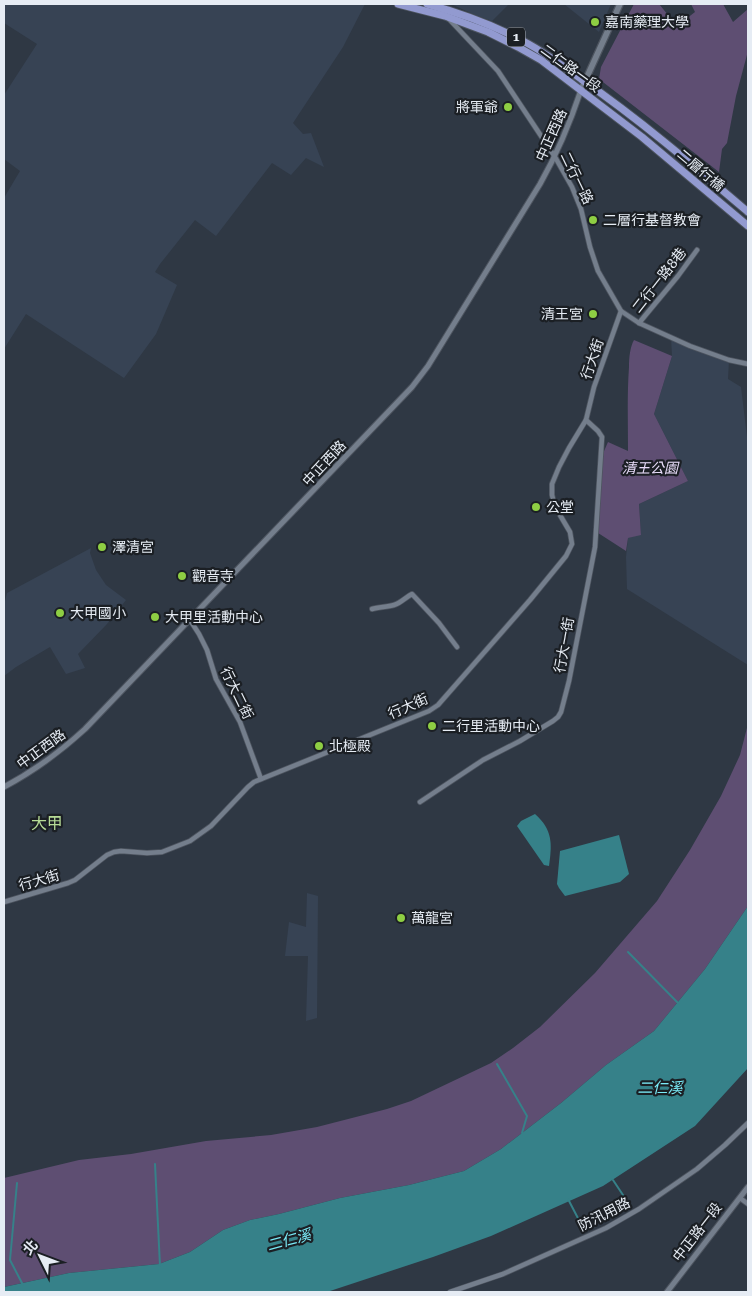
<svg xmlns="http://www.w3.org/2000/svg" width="752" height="1296" viewBox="0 0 752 1296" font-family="'Roboto Serif','Noto Sans TC',serif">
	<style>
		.built { fill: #374354 }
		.green { fill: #5e4e72 }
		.water { fill: #368189 }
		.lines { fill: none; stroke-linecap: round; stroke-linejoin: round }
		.stream { stroke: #368189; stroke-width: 2 }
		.minor-casing { stroke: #4d545f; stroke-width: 6 }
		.tertiary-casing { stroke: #4d545f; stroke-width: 7 }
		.secondary-casing { stroke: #4d545f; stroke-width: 8 }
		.primary-casing { stroke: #4d545f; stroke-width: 9 }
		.minor { stroke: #747e8c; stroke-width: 4.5 }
		.tertiary { stroke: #747e8c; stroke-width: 5 }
		.secondary { stroke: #747e8c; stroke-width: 5.5 }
		.primary { stroke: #929ad0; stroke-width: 7 }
		.poi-dot { fill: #8ece43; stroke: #1b1f24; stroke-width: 2 }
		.labels { text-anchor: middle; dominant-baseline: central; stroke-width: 4.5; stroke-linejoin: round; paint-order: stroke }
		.shield { fill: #1b1f24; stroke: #a9aeb6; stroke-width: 1 }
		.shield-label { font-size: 12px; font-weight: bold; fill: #e6ecf4 }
		.poi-label { font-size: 14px; fill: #e6ecf4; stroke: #1b1f24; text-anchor: start }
		.street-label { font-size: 14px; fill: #e6ecf4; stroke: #1b1f24 }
		.park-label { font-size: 14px; font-style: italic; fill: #e9ddfa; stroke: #1b1f24 }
		.water-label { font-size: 15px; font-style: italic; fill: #7becf9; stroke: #1b1f24 }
		.quarter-label { font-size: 16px; fill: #b6db96; stroke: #1b1f24 }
	</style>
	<rect width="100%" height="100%" fill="#2f3844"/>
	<!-- built -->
	<g class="built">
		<path d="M4 4H365L343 47 293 123 303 134 311 133 324 167 306 158 291 175 272 163 216 236 195 220 160 264 155 272 177 285 156 334 124 378 26 314 4 349V198L20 171 4 159V95L37 44 4 23Z"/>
		<path d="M451 4H509L492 21 475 15Z"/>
		<path d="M564 4H611L599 32Z"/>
		<path d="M671 337 729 360 728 379 741 387 748 445V665L627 589 626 557 628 538 641 534 639 504 688 481 654 414 672 356Z"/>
		<path d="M91 548 90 553 96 570 106 585 126 600 107 624 78 654 85 668 66 674 50 647 16 667 4 676V602L5 601 7 593Z"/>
		<path d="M307 893 318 896 317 1018 306 1021 308 956H285L289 922 306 927Z"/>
	</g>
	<!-- green -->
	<g class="green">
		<path d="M634 4H659L677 26 695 12 691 4H723L733 22 748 9V51L736 96 727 143 722 149 719 172 599 79 601 67Z"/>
		<path d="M634 340 672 356 654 414 688 481 639 504 641 535 628 538 626 551 595 531 601 458 608 442 628 451C628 423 627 395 629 367 629 358 630 347 634 340Z"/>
		<path d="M748 724V906L705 969 654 1031 606 1065 561 1103 501 1149 464 1171 409 1185 340 1198 279 1214 250 1220 223 1230 190 1252 159 1264 69 1273 4 1287V1178L79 1160 131 1154 206 1141 271 1135 317 1127 387 1109 411 1101 491 1063 513 1048 540 1027 595 973 657 901 690 850 721 796 740 755Z"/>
	</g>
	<!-- water -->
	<g class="water">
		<path d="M535 814C553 830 552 844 549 866L544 865 517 826 521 821Z"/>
		<path d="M619 835 629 874 620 882 565 896 559 888 557 884 560 851Z"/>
		<path d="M748 906V1068L695 1126 603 1186 491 1236 433 1257 327 1292H4V1287L69 1273 159 1264 190 1252 223 1230 250 1220 279 1214 340 1198 409 1185 464 1171 501 1149 561 1103 606 1065 654 1031 705 969Z"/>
	</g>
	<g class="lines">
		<!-- stream -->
		<g class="stream">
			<path d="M628 952 679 1004"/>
			<path d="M497 1064 527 1116 522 1133"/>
			<path d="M155 1164 160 1266"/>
			<path d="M613 1180 625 1198"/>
			<path d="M17 1183 10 1260 23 1285"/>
			<path d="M568 1199 581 1224"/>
		</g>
		<defs>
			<g id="minor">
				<path d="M448 18 498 71 555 157 572 187 581 209 590 247 598 271 621 311 639 323 690 346 729 360 748 364"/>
				<path d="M639 323 678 276 697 250"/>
				<path d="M372 609C379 607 387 607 394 605 401 603 406 597 412 594L439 623 457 647"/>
				<path d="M190 620 199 634 207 650 216 679 240 722 261 779"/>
				<path d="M420 802 483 760 520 741 553 721 558 717 561 712 569 681 595 547 602 437 598 431 586 420"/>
				<path d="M4 902 68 883 75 880 107 855 114 852 121 851 147 853 162 852 190 841 211 826 248 787 254 782 429 711 438 705 530 600 566 556 572 544 570 532 557 510 554 503 552 495V484L559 467 569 448 586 420 594 387 621 311"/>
				<path d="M740 1198 748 1204"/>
				<path d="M450 1292 503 1274 606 1228 639 1209 697 1169 725 1145 748 1123"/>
			</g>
			<g id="tertiary">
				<path d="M4 787C34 771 60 752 85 729L412 387 428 366 540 184C557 154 570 123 581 90"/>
				<path d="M667 1292 748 1187"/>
			</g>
			<path id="secondary" d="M581 90 620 4"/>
			<g id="primary">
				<path d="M398 4 445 16 488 32 518 47 541 60 642 137 748 226"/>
				<path d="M427 4C460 13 493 25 523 41 544 52 562 65 581 79 639 119 694 166 748 212"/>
			</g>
		</defs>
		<!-- minor casing -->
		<use href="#minor" class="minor-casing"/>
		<!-- tertiary casing -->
		<use href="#tertiary" class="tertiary-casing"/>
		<!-- secondary casing -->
		<use href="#secondary" class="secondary-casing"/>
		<!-- primary casing -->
		<use href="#primary" class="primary-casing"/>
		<!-- minor -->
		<use href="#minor" class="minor"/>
		<!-- tertiary -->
		<use href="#tertiary" class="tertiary"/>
		<!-- secondary -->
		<use href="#secondary" class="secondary"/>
		<!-- primary -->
		<use href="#primary" class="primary"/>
	</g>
	<!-- markers -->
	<g class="poi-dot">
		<circle cx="595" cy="22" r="5"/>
		<circle cx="508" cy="107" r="5"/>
		<circle cx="593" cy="220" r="5"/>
		<circle cx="593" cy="314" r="5"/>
		<circle cx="536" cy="507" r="5"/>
		<circle cx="102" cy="547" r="5"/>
		<circle cx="182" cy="576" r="5"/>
		<circle cx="60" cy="613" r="5"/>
		<circle cx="155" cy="617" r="5"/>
		<circle cx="432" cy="726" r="5"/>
		<circle cx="319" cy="746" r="5"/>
		<circle cx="401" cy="918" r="5"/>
	</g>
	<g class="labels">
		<!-- shield labels -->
		<rect class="shield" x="507" y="27.5" width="18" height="19" rx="4"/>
		<g class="shield-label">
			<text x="516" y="37">1</text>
		</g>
		<!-- poi labels -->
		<g class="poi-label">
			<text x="605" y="22">嘉南藥理大學</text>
			<text x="498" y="107" text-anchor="end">將軍爺</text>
			<text x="603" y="220">二層行基督教會</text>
			<text x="583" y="314" text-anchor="end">清王宮</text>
			<text x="546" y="507">公堂</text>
			<text x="112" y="547">澤清宮</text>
			<text x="192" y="576">觀音寺</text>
			<text x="70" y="613">大甲國小</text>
			<text x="165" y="617">大甲里活動中心</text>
			<text x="442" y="726">二行里活動中心</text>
			<text x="329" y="746">北極殿</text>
			<text x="411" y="918">萬龍宮</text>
		</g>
		<!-- street labels -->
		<g class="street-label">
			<text transform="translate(571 68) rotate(36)">二仁路一段</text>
			<text transform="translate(551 135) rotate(-66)">中正西路</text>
			<text transform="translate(701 170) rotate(40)">二層行橋</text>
			<text transform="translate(577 178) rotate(64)">二行一路</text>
			<text transform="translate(659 280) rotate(-52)">二行一路8巷</text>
			<text transform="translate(592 359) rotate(-71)">行大街</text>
			<text transform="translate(324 463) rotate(-47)">中正西路</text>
			<text transform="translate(564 645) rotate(-80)">行大一街</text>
			<text transform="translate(237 693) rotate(64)">行大二街</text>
			<text transform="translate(408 706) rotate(-24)">行大街</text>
			<text transform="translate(41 749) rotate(-36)">中正西路</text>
			<text transform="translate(39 880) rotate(-16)">行大街</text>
			<text transform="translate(604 1214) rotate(-27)">防汛用路</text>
			<text transform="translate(697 1232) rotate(-52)">中正路一段</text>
		</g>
		<!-- park labels -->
		<g class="park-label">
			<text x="650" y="468">清王公園</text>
		</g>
		<!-- water labels -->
		<g class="water-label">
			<text x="660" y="1088">二仁溪</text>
			<text transform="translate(289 1240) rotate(-15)">二仁溪</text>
		</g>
		<!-- quarter labels -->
		<g class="quarter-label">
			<text x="47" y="823">大甲</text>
		</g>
	</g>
	<!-- border -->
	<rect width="752" height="1296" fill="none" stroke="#e6ecf4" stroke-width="10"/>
	<!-- north arrow -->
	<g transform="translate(40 1256) rotate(312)" stroke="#1b1f24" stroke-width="4" paint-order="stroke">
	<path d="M0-4L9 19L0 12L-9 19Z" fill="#e6ecf4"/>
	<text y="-8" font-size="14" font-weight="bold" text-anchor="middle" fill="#e6ecf4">北</text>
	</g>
</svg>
